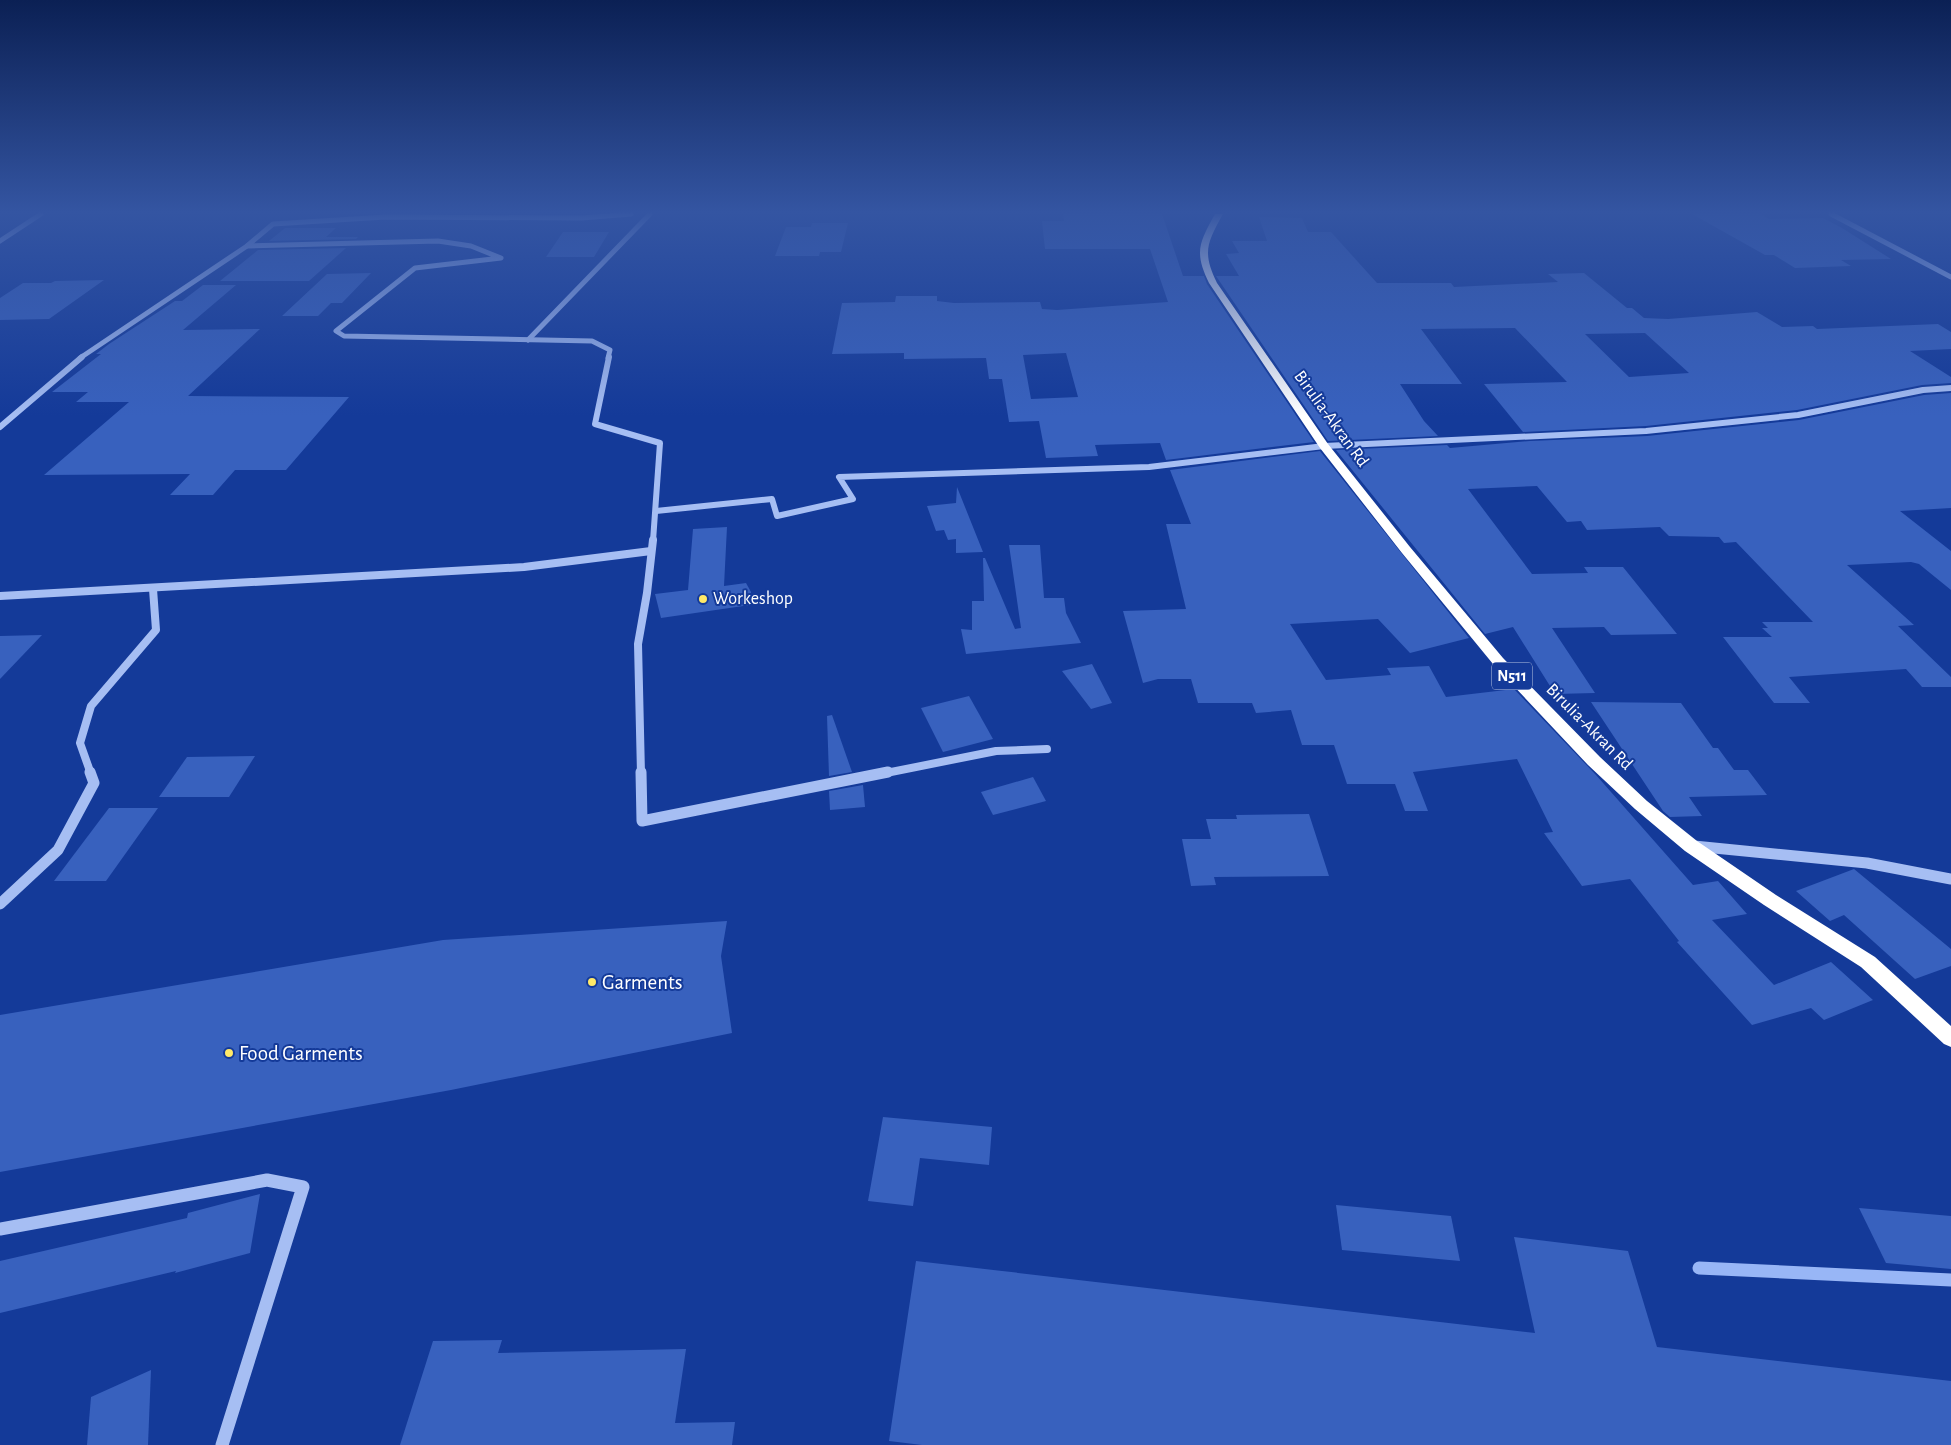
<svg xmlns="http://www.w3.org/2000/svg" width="1951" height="1445" viewBox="0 0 1951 1445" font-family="'Alegreya Sans',sans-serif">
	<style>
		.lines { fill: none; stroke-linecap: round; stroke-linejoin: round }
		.stream { stroke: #98b6f6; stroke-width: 13 }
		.building { fill: #3861be; fill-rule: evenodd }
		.minor-far4 { stroke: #a6bef3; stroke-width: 5 }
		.minor-far3 { stroke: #a6bef3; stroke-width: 6 }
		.minor-far2 { stroke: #a6bef3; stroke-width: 8 }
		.minor-far1 { stroke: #a6bef3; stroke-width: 11 }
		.minor { stroke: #a6bef3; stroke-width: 13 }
		.highway { fill: #fff; fill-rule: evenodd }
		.poi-dot { fill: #ffe968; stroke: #143a99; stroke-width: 2 }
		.labels { text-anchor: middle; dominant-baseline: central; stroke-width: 4; stroke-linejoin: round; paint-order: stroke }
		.shield { fill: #143a99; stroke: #b8c4e0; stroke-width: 1 }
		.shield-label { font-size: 16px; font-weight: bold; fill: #fff }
		.street-label { font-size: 18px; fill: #fff; stroke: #143a99 }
		.poi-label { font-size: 18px; fill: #fff; stroke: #143a99; text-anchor: start }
		.near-poi-label { font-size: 21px; fill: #fff; stroke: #143a99; text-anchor: start }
	</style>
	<rect width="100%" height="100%" fill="#143a99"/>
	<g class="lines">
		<!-- stream -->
		<path class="stream" d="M1699 1268 1951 1280"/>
	</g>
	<!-- building -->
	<g class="building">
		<path d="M1063 214H1162L1183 276H1204L1207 284 1314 442 1166 460 1160 443 1095 445 1098 456 1046 458 1039 421 1009 422 1002 379H989L986 358 904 359V353L832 354 842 303 895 302 896 296H937V301L954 303 1040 302 1042 309 1057 310 1168 302 1150 249H1045L1042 221H1064ZM1066 353 1078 397 1031 399 1023 355Z"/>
		<path d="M1692 214H1761L1769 219 1823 218 1842 228 1891 259 1841 260 1851 266 1795 268 1774 255H1765Z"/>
		<path d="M1259 217 1302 218 1308 232H1331L1377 283H1451L1454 287 1558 282 1548 274 1584 273 1627 308H1632L1644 318 1668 319 1757 312 1782 327 1813 326 1817 329 1938 324 1951 332V349L1910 351 1951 377V383L1922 385 1797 410 1646 426 1523 432 1484 384 1567 382 1515 328 1421 329 1462 384H1400L1424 421 1438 436 1328 441 1216 276H1239L1226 254 1239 253 1232 241H1267ZM1645 333 1689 373 1629 377 1585 334Z"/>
		<path d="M812 223H848L841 252H820L819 256H775L786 227H811Z"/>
		<path d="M285 228H336L326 237H358L356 239 269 241Z"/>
		<path d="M563 232H609L594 257H546Z"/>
		<path d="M346 248 309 281H220L258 250Z"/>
		<path d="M371 273 342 303H331L318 316H282L327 274Z"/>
		<path d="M104 280 49 319 0 320V298L23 283H51L55 281Z"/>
		<path d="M203 285H236L183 330 260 329 188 396 349 397 286 470H235L213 495H170L190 474 44 475 129 402H76L88 392H52L101 354H96L109 344 175 301H182Z"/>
		<path d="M1951 393V508L1900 511 1951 551V590L1919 564 1911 562 1847 565 1914 625 1898 626 1951 677V687H1922L1906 669 1789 677 1810 703H1774L1723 637H1772L1762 628H1768L1762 622H1813L1736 542 1724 543 1719 537 1669 536 1660 527 1587 530 1581 521 1567 522 1537 486 1468 489 1532 574 1588 573 1584 567H1623L1677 634 1611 635 1604 627 1552 628 1595 693 1555 694 1513 627 1485 634 1336 450 1447 445 1450 448 1530 441 1647 436 1799 420 1924 395Z"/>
		<path d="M1320 451 1469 638 1410 653 1378 619 1290 624 1326 680 1391 675 1387 668 1429 666 1446 697 1514 689 1596 775 1693 885 1718 881 1747 914 1712 920 1774 985 1831 962 1873 1000 1824 1020 1811 1008 1752 1025 1677 942 1679 941 1630 879 1582 886 1544 833 1553 832 1517 759 1413 772 1428 811H1405L1395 784H1347L1334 745H1302L1291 710 1256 713 1252 703H1198L1191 679H1158L1143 683 1123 611 1186 609 1166 524H1191L1170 470Z"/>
		<path d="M957 487 983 552 956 553V539L948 540 944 530 936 531 927 506 956 503Z"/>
		<path d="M727 527 724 586 746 583 751 592 750 605 661 618 655 594 688 590 693 529Z"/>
		<path d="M1009 545H1040L1044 598H1064L1066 613 1081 643 966 654 961 629 972 630V601H984L983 558H985L1015 629 1021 628Z"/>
		<path d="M42 635 0 679V636Z"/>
		<path d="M1092 664 1112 703 1091 709 1062 671Z"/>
		<path d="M969 696 993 739 943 752 921 708Z"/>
		<path d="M1591 702 1681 703 1713 748H1718L1734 770H1748L1767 795 1689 797 1702 816 1670 817 1663 811Z"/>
		<path d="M832 715 852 772 829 776 827 716Z"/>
		<path d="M255 756 229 797H159L187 757Z"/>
		<path d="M1033 777 1046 801 993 815 981 792Z"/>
		<path d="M863 785 865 807 830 810 829 791Z"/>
		<path d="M109 808H158L106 881H54Z"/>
		<path d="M1309 814 1329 876 1214 877 1216 885 1191 886 1182 839H1211L1206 819H1237L1236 815Z"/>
		<path d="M1854 869 1951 949V966L1915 979 1844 915 1830 921 1796 891Z"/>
		<path d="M727 921 721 956 732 1033 451 1090 0 1172V1015L443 940Z"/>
		<path d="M883 1117 992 1127 989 1165 920 1158 913 1206 868 1201Z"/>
		<path d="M260 1194 250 1253 175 1273 176 1271 0 1313V1261L187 1218 188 1213Z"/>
		<path d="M1336 1205 1451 1216 1460 1261 1342 1250Z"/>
		<path d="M1859 1208 1951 1216V1269L1886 1263Z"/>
		<path d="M1514 1237 1628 1251 1657 1347 1951 1381V1445H922L889 1441 916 1261 1535 1333Z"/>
		<path d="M502 1340 498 1353 686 1349 675 1423 735 1422 732 1445H400L433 1341Z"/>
		<path d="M151 1370 148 1445H87L91 1397Z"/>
	</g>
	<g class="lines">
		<!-- minor-far4 -->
		<g class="minor-far4">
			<path d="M1831 214 1951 277"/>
			<path d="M0 241 41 214"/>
			<path d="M247 246 438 241 471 246 501 258 415 268 336 331 344 336 592 341 610 350 608 358"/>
			<path d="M528 340 650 214"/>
			<path d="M80 358 247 246 273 224 385 217 582 218 631 214"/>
		</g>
		<!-- minor-far3 -->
		<g class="minor-far3">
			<path d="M609 357 595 424 660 443 653 541"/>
			<path d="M0 427 82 357"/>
			<path d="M656 511 772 499 777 516 853 499 839 477 1149 467 1324 446 1646 431 1798 415 1923 390 1951 388"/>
		</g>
		<!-- minor-far2 -->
		<g class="minor-far2">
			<path d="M0 596 524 567 651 551"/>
			<path d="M91 774 80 743 91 706 156 630 153 589"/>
			<path d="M641 774 638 644 647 593 653 540"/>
			<path d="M881 774 996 751 1047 749"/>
		</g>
		<!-- minor-far1 -->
		<g class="minor-far1">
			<path d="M641 772 642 821 888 772"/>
			<path d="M1694 846 1867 863 1951 879"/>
			<path d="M0 904 58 850 94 783 90 772"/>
		</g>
		<!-- minor -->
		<path class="minor" d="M0 1229 267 1180 303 1187 222 1445"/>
		<!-- highway -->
		<path class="highway" d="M1215 214H1223C1207 243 1202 252 1217 283L1328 444 1410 547 1503 658 1600 757 1647 801 1697 841 1776 895 1875 957 1951 1026V1047L1944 1044 1861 967 1764 905 1685 851 1635 809 1588 765 1493 664 1402 553 1320 448 1209 283C1194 252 1199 243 1215 214Z"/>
	</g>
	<!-- sky -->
	<linearGradient id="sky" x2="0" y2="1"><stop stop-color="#0b2054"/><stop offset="0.51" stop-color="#3455a2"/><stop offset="1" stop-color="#3455a2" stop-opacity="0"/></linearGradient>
	<rect width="1951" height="416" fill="url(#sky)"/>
	<!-- markers -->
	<g class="poi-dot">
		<circle cx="703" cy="599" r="5"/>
		<circle cx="592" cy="982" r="5"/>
		<circle cx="229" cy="1053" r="5"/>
	</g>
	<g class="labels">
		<!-- shield labels -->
		<rect class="shield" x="1492" y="662.5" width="40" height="27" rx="4"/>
		<g class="shield-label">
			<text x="1512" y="676">N511</text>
		</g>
		<!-- street labels -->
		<g class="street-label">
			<text transform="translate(1331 419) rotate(54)">Birulia-Akran Rd</text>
			<text transform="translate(1589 727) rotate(45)">Birulia-Akran Rd</text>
		</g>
		<!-- poi labels -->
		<g class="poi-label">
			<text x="713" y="599">Workeshop</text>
		</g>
		<!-- near-poi labels -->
		<g class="near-poi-label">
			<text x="602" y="982">Garments</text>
			<text x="239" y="1053">Food Garments</text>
		</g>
	</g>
</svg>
